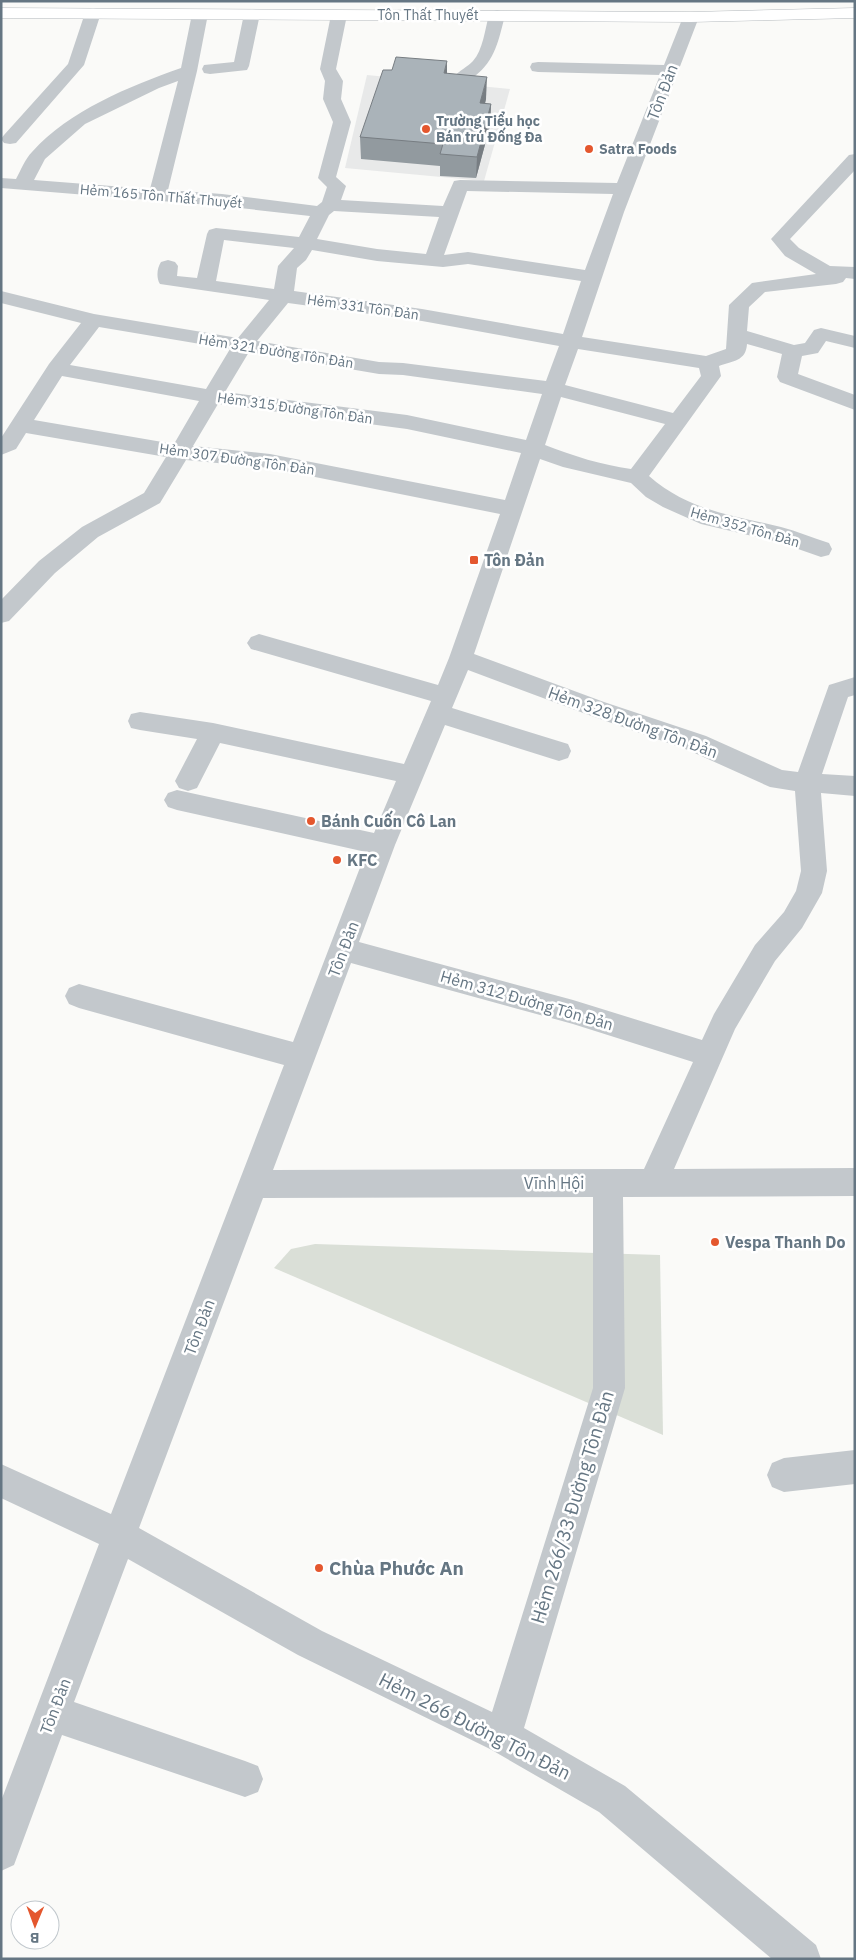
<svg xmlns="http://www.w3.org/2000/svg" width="856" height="1960" viewBox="0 0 856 1960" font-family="'IBM Plex Sans',sans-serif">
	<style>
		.built { fill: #e8e9e9 }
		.green { fill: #dadfd7 }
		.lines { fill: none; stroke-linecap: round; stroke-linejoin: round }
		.major-casing { stroke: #b5babe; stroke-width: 1 }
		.minor { fill: #c3c8cc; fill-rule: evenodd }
		.major { fill: #fff; fill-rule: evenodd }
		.wall { fill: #929a9f }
		.shaded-wall { fill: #777d82 }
		.building { fill: #aab3b9; stroke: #777d82 }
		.poi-dot { fill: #e4572e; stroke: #fff; stroke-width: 2 }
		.labels { text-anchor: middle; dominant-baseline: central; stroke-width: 5; stroke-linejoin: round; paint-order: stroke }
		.far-street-label { font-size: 14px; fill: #657683; stroke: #fff }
		.far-poi-label { font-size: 14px; font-weight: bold; fill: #657683; stroke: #fff; text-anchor: start }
		.street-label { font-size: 16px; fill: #657683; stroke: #fff }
		.poi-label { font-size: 16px; font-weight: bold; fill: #657683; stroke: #fff; text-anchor: start }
		.near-street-label { font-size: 19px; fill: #657683; stroke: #fff }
		.near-poi-label { font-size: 19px; font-weight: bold; fill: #657683; stroke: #fff; text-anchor: start }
	</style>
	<rect width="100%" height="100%" fill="#fafaf8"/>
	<!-- built -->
	<path class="built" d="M367 75 510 89 484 181 345 168Z"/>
	<!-- green -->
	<path class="green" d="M315 1244 660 1255 663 1435 274 1268 291 1249Z"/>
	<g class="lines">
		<defs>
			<path id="major" d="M1 8 691 12 855 8V18L691 22 1 18Z"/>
		</defs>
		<!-- major casing -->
		<use href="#major" class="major-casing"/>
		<!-- minor -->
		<g class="minor">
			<path d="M93 8 99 10 101 13 84 65 16 143 10 144 4 143 1 139 4 135 68 64 85 13 87 10Z"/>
			<path d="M200 9 206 11 208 14 197 71 168 190 222 194 317 206 322 202 327 187 318 178 333 122 323 99 325 81 320 69 331 15 333 12H345L347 15 336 69 343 81 341 99 351 122 336 177 346 186 341 200 443 206 454 181 460 180 617 183 660 75 538 72 532 71 530 67 532 63 538 62 664 65 683 17 685 14H697L699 17 624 212 582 337 706 356 726 349 729 305 752 283 816 274 785 256 771 239 849 155 855 154V170L790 239 799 248 830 266 855 267V279L846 278 843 282 836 284 765 292 749 307 747 331 794 345 805 343 814 330 821 328 855 336V348L826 341 818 353 802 356 798 374 855 395V410L780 382 777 377 782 354 747 344C746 361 733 361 719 366L721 376 649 476C689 511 732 515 781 527 797 531 813 538 829 543L832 549 829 555 821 557 778 542 701 524 663 507 646 497 631 483 563 467 540 459 474 654 604 702 706 736 782 770 798 772 829 685 855 677V695L848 697 822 774 855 776V796L821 793 827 871 822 893 802 928 775 961 735 1029 674 1169 855 1168V1196L623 1197 625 1388 524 1728 625 1786 816 1945 821 1959H772L599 1812 490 1749 298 1655 128 1559 74 1702 245 1761 258 1766 263 1779 258 1792 245 1797 62 1735 14 1865 1 1871V1801L99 1544 1 1498V1464L111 1514 284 1065 79 1008 69 1004 65 996 69 988 79 984 293 1042 366 852 177 810 168 807 164 800 168 793 177 790 374 833 396 781 220 743 197 788 188 791 179 788 175 781 197 739 140 730 131 728 128 721 131 714 140 712 213 723 404 764 431 701 251 649 247 643 251 637 259 634 438 685 449 658 500 514 270 468 186 460 160 503 98 537 55 573 9 621 1 623V600L39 561 82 527 144 493 166 457 26 433 16 449 1 455V438L49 364 81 323 1 303V291L94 314 238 338 269 300 160 284C156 278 157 268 161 262L168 260 175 262 178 266 177 276 197 278 207 234 209 230 216 228 299 237 310 216 222 206 1 188V178L16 179C21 170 25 159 32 152 70 110 128 87 181 68L192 14 194 11ZM178 81 150 189 34 180 45 159 85 124 159 88ZM467 191 613 194 585 270 468 252 444 255ZM334 211 439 217 426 254 377 249 317 239 329 215ZM224 240 294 248 278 266 274 289 216 281ZM312 250 377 261 443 267 468 264 581 281 563 334 422 309 294 291 297 268 306 260ZM288 303 422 321 559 346 546 381 403 363 379 362 257 341ZM99 327 230 349 206 389 70 365ZM578 349 699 368 701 376 673 413 565 385ZM249 352 379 374 403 375 542 394 526 440 407 415 225 392ZM62 376 199 401 174 444 34 420ZM561 397 665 424 631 469C602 465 573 456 545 445ZM218 404 407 429 521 453 505 500 270 454 193 446ZM468 670 586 714 688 750 770 787 795 791 801 871 796 891 784 912 755 945 714 1014 702 1040 573 1000 359 942 395 845 445 725 559 761 568 758 571 751 568 744 452 708ZM351 963 573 1024 693 1062 644 1169 273 1170ZM593 1197V1388L492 1712 322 1631 139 1528 263 1198Z"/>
			<path d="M252 9 258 11 260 14 249 66 247 70 210 74 204 73 202 69 204 65 234 62 244 14 246 11Z"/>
			<path d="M497 10 503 12 505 15C499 39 495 61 475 76 469 81 465 83 457 81L454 77C459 70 468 67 473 61 483 50 485 29 489 15L491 12Z"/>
			<path d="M855 1450V1484L784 1492 772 1487 767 1475 772 1463 784 1458Z"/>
		</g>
		<!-- major -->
		<use href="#major" class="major"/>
	</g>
	<!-- wall -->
	<path class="wall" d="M392 70 447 74 486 99 485 104H491L490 126 476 178 440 176V166L361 159 360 137Z"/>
	<!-- shaded-wall -->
	<g class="shaded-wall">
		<path d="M447 61V83L444 73Z"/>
		<path d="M487 77 486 99 479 125 480 103Z"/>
		<path d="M491 104 490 126 476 178 477 157Z"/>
	</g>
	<!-- building -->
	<path class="building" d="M396 57 447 61 444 73 487 77 480 103 491 104 477 157 440 154 443 144 360 137 383 70H392Z"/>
	<!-- markers -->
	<g class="poi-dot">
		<circle cx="426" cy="129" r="5"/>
		<circle cx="589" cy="149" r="5"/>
		<rect x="469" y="555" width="10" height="10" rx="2.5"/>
		<circle cx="311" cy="821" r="5"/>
		<circle cx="337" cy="860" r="5"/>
		<circle cx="715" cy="1242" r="5"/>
		<circle cx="319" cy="1568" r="5"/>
	</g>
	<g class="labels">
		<!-- far-street labels -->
		<g class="far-street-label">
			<text x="428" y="15">Tôn Thất Thuyết</text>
			<text transform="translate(161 196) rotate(5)">Hẻm 165 Tôn Thất Thuyết</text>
			<text transform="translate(363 307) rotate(8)">Hẻm 331 Tôn Đản</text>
			<text transform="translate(276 351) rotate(9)">Hẻm 321 Đường Tôn Đản</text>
			<text transform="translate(295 408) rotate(8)">Hẻm 315 Đường Tôn Đản</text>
			<text transform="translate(237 459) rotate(8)">Hẻm 307 Đường Tôn Đản</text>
			<text transform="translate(745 527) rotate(16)">Hẻm 352 Tôn Đản</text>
		</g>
		<!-- far-poi labels -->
		<g class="far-poi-label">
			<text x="436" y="121">Trường Tiểu học<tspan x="436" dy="16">Bán trú Đống Đa</tspan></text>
			<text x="599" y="149">Satra Foods</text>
		</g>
		<!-- street labels -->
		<g class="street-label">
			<text transform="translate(662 92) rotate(-69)">Tôn Đản</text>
			<text transform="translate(633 722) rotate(20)">Hẻm 328 Đường Tôn Đản</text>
			<text transform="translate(343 949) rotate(-69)">Tôn Đản</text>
			<text transform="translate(527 1000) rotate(16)">Hẻm 312 Đường Tôn Đản</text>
			<text x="554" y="1183">Vĩnh Hội</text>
			<text transform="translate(199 1327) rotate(-69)">Tôn Đản</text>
			<text transform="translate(55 1706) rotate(-69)">Tôn Đản</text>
		</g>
		<!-- poi labels -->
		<g class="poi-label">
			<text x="484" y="560">Tôn Đản</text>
			<text x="321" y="821">Bánh Cuốn Cô Lan</text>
			<text x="347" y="860">KFC</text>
			<text x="725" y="1242">Vespa Thanh Do</text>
		</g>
		<!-- near-street labels -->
		<g class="near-street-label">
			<text transform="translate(572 1507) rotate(-73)">Hẻm 266/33 Đường Tôn Đản</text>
			<text transform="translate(475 1726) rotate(27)">Hẻm 266 Đường Tôn Đản</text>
		</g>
		<!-- near-poi labels -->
		<g class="near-poi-label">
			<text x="329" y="1568">Chùa Phước An</text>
		</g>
	</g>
	<!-- border -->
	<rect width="856" height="1960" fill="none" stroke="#657683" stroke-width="5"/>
	<!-- north arrow -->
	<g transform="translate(35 1925) rotate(181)"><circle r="24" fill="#ffffff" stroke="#c1c8cd"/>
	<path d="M0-4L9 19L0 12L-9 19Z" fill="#e4572e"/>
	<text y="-8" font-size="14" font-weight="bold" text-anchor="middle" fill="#657683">B</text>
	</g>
</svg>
